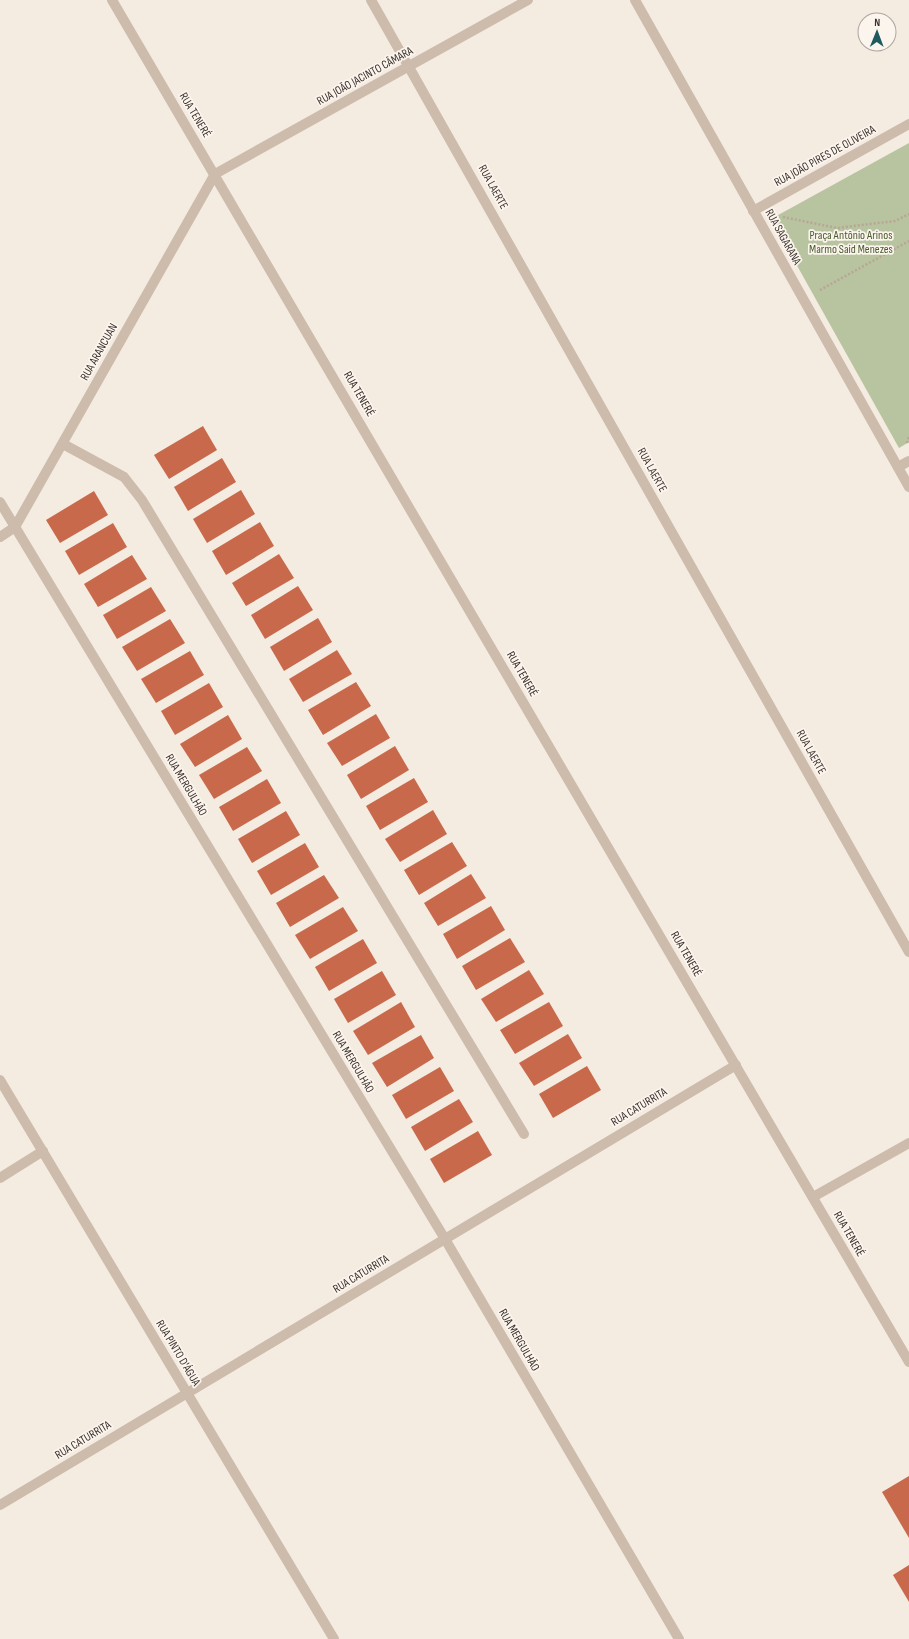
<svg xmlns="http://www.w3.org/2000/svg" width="909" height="1639" viewBox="0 0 909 1639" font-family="'Sofia Sans Condensed',sans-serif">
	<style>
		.park { fill: #b8c4a0 }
		.building { fill: #c8694b }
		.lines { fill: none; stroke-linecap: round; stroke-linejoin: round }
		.path { stroke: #b9a596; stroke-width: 2.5; stroke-dasharray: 2 2; stroke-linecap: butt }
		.minor { stroke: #cdbbac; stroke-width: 10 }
		.tertiary { stroke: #cdbbac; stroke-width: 10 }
		.labels { text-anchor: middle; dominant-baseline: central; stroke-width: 3.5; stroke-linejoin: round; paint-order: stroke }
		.street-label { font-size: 12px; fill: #3b302b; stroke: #fbf5ee }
		.park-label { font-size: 12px; fill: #4a5a2e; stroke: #fbf5ee }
	</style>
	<rect width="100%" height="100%" fill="#f4ebe1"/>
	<!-- park -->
	<path class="park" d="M909 143V442L899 448 771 219Z"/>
	<!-- building -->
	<g class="building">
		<path d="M203 426 217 450 169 479 154 455Z"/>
		<path d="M222 458 236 482 188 511 174 487Z"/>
		<path d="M241 490 255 514 207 543 193 519Z"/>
		<path d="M94 491 108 515 60 543 46 520Z"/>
		<path d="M260 522 274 546 226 575 212 551Z"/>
		<path d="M113 523 127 547 79 575 65 551Z"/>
		<path d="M279 554 294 578 246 606 232 583Z"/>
		<path d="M132 555 147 579 98 607 84 584Z"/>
		<path d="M298 586 313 610 265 639 251 615Z"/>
		<path d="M151 587 166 611 117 639 103 615Z"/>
		<path d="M318 618 332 642 284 671 270 647Z"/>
		<path d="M170 619 185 643 137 671 122 647Z"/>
		<path d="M337 650 352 674 303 702 289 679Z"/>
		<path d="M190 651 204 675 156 703 141 679Z"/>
		<path d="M356 682 371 706 323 735 308 710Z"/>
		<path d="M209 683 223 707 175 735 161 711Z"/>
		<path d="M376 714 390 738 342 766 327 743Z"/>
		<path d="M228 715 242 739 195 767 180 744Z"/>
		<path d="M395 746 409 770 361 799 347 775Z"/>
		<path d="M247 747 262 771 214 799 199 775Z"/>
		<path d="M414 778 428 802 380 830 366 806Z"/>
		<path d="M267 779 281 803 233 831 219 807Z"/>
		<path d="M433 810 447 834 400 862 385 839Z"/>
		<path d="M286 811 300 835 252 863 238 839Z"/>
		<path d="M452 842 467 866 419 895 404 870Z"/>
		<path d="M305 843 319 867 271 895 257 871Z"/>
		<path d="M471 874 486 898 438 926 424 903Z"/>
		<path d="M324 875 339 898 290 927 276 903Z"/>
		<path d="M491 906 505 930 457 959 443 934Z"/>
		<path d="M343 907 358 931 310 959 295 935Z"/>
		<path d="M510 938 525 962 476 990 462 966Z"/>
		<path d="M363 939 377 963 329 991 315 967Z"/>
		<path d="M529 970 544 994 496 1022 481 999Z"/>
		<path d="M382 971 396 995 348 1023 334 999Z"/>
		<path d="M401 1002 415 1027 368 1055 353 1031Z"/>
		<path d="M549 1002 563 1026 515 1054 500 1030Z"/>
		<path d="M568 1034 582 1058 534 1086 519 1063Z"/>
		<path d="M421 1035 434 1058 387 1087 372 1063Z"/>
		<path d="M587 1066 601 1090 553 1118 539 1094Z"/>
		<path d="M440 1067 454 1091 406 1119 392 1095Z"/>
		<path d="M459 1099 473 1122 425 1151 411 1127Z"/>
		<path d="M478 1131 492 1155 444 1183 430 1159Z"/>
		<path d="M909 1476V1538L882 1492Z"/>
		<path d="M909 1565V1602L893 1575Z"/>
	</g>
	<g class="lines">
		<!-- path -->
		<g class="path">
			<path d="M783 217 837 228 895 221 909 214"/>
			<path d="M820 290 909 241"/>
			<path d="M907 443 909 436"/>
		</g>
		<!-- minor -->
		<g class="minor">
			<path d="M112 0 909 1362"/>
			<path d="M371 0 909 952"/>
			<path d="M753 211 909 124"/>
			<path d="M63 444 124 477 142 500 524 1134"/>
			<path d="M898 467 909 461"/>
			<path d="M0 502 445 1239 679 1639"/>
			<path d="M0 537 15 527 215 174 528 0"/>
			<path d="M0 1178 43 1151"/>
			<path d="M813 1197 909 1143"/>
			<path d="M0 1505 736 1065"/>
		</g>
		<!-- tertiary -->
		<g class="tertiary">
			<path d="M635 0 909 487"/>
			<path d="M0 1080 334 1639"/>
		</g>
	</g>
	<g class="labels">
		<!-- street labels -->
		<g class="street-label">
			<text transform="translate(365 76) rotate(-29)">RUA JOÃO JACINTO CÂMARA</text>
			<text transform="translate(195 115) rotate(59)">RUA TENERÉ</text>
			<text transform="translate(825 156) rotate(-29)">RUA JOÃO PIRES DE OLIVEIRA</text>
			<text transform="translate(493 187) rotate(61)">RUA LAERTE</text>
			<text transform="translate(783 237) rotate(61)">RUA SAGARANA</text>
			<text transform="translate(99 352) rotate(-61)">RUA ARANCUAN</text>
			<text transform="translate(359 394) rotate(60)">RUA TENERÉ</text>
			<text transform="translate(652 470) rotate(61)">RUA LAERTE</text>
			<text transform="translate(522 674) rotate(60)">RUA TENERÉ</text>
			<text transform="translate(811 752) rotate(61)">RUA LAERTE</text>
			<text transform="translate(186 785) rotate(59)">RUA MERGULHÃO</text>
			<text transform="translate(686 954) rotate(60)">RUA TENERÉ</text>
			<text transform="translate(353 1062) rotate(59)">RUA MERGULHÃO</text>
			<text transform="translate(639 1107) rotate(-31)">RUA CATURRITA</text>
			<text transform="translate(849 1234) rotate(60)">RUA TENERÉ</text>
			<text transform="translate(361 1274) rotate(-31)">RUA CATURRITA</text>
			<text transform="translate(519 1340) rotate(60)">RUA MERGULHÃO</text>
			<text transform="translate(178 1353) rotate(59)">RUA PINTO D'ÁGUA</text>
			<text transform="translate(83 1440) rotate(-31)">RUA CATURRITA</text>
		</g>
		<!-- park labels -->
		<g class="park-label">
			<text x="851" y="235">Praça Antônio Arinos<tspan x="851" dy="14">Marmo Said Menezes</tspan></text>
		</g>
	</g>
	<!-- north arrow -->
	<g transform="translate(877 32) rotate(1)"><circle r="19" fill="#fbf5ee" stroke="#aea6a0"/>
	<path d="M0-3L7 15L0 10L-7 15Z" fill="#1f5a5e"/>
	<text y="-6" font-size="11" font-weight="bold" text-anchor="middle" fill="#3b302b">N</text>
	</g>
</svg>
